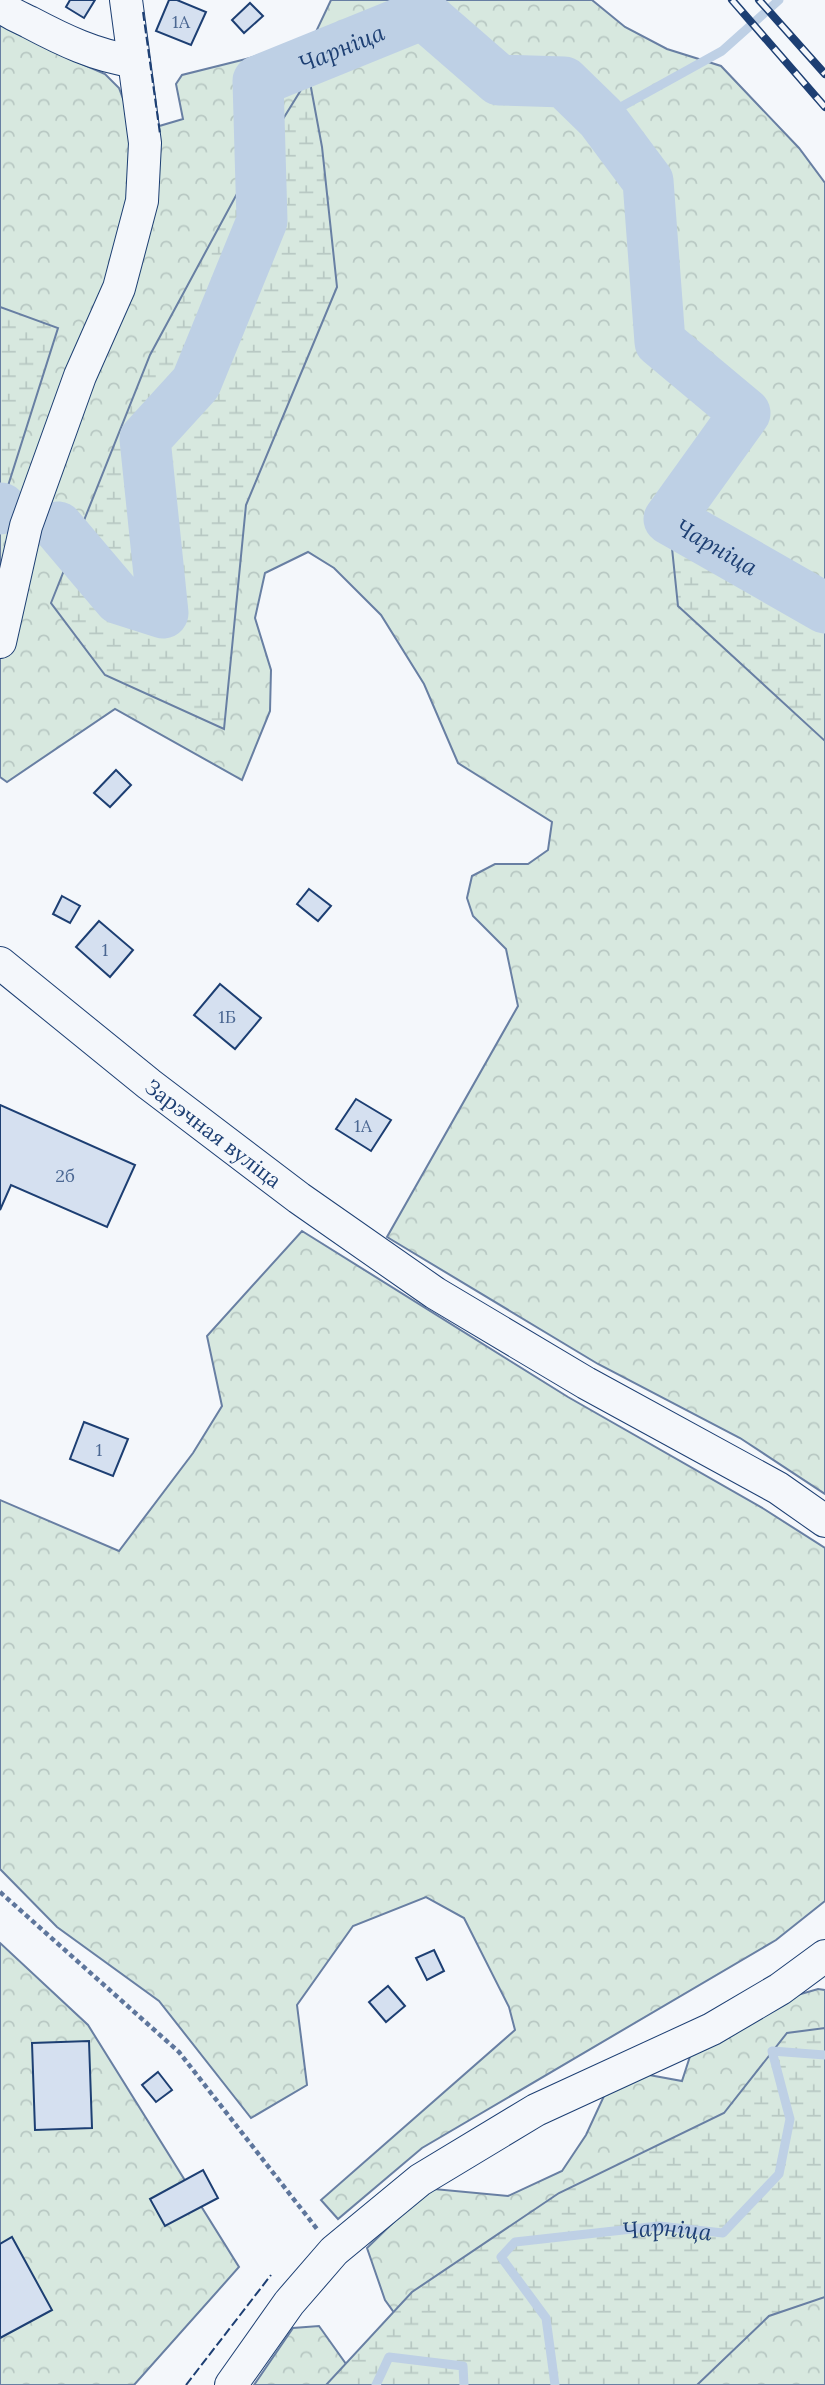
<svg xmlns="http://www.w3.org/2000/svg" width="825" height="2385" viewBox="0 0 825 2385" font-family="Lora,serif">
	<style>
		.forest { fill: url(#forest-crowns); stroke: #687fa3; stroke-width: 2 }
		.wetland { fill: url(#wetland-marsh); stroke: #687fa3; stroke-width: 2 }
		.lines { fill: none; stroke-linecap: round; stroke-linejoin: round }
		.stream { stroke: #bed0e5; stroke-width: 9 }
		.river { stroke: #bed0e5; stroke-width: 51 }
		.building { fill: #d5e0f0; stroke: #1d3f73; stroke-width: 2 }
		.minor-casing { stroke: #1d3f73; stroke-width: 34 }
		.path { stroke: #5e769c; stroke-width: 4.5; stroke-dasharray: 5 3.5; stroke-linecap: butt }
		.minor { stroke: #f4f7fb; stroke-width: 32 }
		.rail-casing { stroke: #1d3f73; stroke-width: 8 }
		.rail { stroke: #f4f7fb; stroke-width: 5; stroke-dasharray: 16; stroke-linecap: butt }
		.fence { stroke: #1d3f73; stroke-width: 2; stroke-dasharray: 9 3.5; stroke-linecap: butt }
		.labels { text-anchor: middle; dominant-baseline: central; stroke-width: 5; stroke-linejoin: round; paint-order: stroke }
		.number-label { font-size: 18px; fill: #4b6792 }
		.street-label { font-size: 21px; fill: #1d3f73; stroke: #f4f7fb }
		.water-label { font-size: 23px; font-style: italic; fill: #1d3f73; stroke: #f4f7fb }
	</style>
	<defs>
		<pattern id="forest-crowns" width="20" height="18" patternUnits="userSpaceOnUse" patternTransform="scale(1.75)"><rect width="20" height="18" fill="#d7e8df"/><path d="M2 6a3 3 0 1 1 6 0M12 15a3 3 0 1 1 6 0" fill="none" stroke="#b8c8c3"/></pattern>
		<pattern id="wetland-marsh" width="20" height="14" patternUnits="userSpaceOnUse" patternTransform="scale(1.75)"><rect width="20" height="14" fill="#d7e8df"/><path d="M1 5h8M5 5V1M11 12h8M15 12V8" fill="none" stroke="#b8c8c3"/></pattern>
	</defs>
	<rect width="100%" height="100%" fill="#f4f7fb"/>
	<!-- forest -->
	<g class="forest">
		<path d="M331 0H592L625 27 667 49 721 66 799 148 825 183V1494L740 1438 598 1364 387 1237 518 1006 506 949 473 916 467 898 472 876 495 864H528L548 850 552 822 458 763 424 684 381 615 334 568 308 552 265 573 255 618 271 670 270 711 242 780 115 709 7 782 0 777V22L57 53 105 74 119 88 125 104 149 129 183 119 176 84 182 75 250 58 314 36Z"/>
		<path d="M302 1231 568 1397 764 1509 825 1548V1901L776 1940 422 2148 338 2219 321 2200 515 2030 509 2007 464 1918 426 1897 353 1926 297 2005 307 2085 251 2118 159 2001 57 1927 0 1869V1500L119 1551 193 1453 222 1406 207 1336Z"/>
		<path d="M0 1943 88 2025 239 2267 134 2385H0Z"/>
		<path d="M818 1989 825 1990V2385H446L385 2300 367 2248 404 2212 434 2189 508 2196 562 2171 586 2135 610 2083 633 2072 682 2081 694 2044 787 1998Z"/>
		<path d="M319 2326 361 2385H254L293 2328Z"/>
	</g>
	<!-- wetland -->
	<g class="wetland">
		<path d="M309 77 322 147 337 287 246 505 224 729 105 675 51 603 150 355 239 190Z"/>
		<path d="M0 307 58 328 1 508 0 520Z"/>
		<path d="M669 519 825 608V741L678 606Z"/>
		<path d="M825 2028V2297L769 2316 697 2385H326L412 2292 559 2193 724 2113 787 2033Z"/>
	</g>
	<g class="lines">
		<!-- stream -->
		<g class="stream">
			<path d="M601 118 722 51 779 0"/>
			<path d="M376 2385 389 2357 463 2366 464 2385"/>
			<path id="s1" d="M555 2385 546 2318 501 2257 515 2242 659 2226 723 2233 779 2174 790 2119 772 2051 825 2055"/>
		</g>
		<!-- river -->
		<g class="river">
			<path d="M0 509 1 508"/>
			<path id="s2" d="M58 527 119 599 163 613 145 439 196 383 262 221 258 81 423 14 499 80 564 82 601 118 648 181 660 342 745 413 669 519 825 608"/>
		</g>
	</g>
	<!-- building -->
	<g class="building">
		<path d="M70 0H95L84 18 66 7Z"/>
		<path d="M169 0H177L206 12 191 45 156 31Z"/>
		<path d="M250 3 263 16 244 33 232 20Z"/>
		<path d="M116 770 131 785 110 807 94 793Z"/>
		<path d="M309 889 331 906 318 921 297 904Z"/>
		<path d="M62 896 80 906 70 923 53 914Z"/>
		<path d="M99 921 133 950 110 977 76 947Z"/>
		<path d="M220 984 261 1018 235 1049 194 1015Z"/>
		<path d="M356 1099 391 1120 371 1151 336 1129Z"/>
		<path d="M0 1105 135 1165 107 1227 11 1185 0 1210Z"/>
		<path d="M84 1422 128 1439 113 1476 70 1459Z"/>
		<path d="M434 1950 444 1971 427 1980 416 1958Z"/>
		<path d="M388 1986 405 2006 386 2022 369 2002Z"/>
		<path d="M89 2041 92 2128 35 2130 32 2043Z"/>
		<path d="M158 2072 172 2090 156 2102 142 2085Z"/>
		<path d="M203 2170 218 2198 165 2226 150 2199Z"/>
		<path d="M12 2237 52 2310 0 2338V2244Z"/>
	</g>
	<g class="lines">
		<defs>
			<g id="minor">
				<path d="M0 5C8 13 19 17 29 22 63 40 96 56 133 61"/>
				<path d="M0 642 26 526 80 376 119 288 142 201 145 143 126 0"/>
				<path id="s3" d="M0 963 149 1084 299 1198 435 1293 586 1383 778 1488 825 1521"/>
				<path d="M231 2385 289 2303 334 2251 420 2180 536 2110 712 2029 780 1989 825 1956"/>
			</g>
		</defs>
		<!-- minor casing -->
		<use href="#minor" class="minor-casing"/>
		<!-- path -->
		<path class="path" d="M0 1892 179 2052 317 2229"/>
		<!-- minor -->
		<use href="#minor" class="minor"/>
		<defs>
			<g id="rail">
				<path d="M732 0 825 107"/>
				<path d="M759 0 825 74"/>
			</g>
		</defs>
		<!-- rail casing -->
		<use href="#rail" class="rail-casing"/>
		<!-- rail -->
		<use href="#rail" class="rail"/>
		<!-- fence -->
		<g class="fence">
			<path d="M143 12 160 134"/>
			<path d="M186 2385 271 2275"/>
		</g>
	</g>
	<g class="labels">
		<!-- number labels -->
		<g class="number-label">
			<text x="181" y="21">1А</text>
			<text x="105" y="949">1</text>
			<text x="227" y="1016">1Б</text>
			<text x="363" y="1125">1А</text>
			<text x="65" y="1175">2б</text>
			<text x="99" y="1449">1</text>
		</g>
		<!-- street labels -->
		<g class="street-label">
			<text stroke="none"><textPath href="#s3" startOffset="273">Зарэчная вуліца</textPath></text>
		</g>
		<!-- water labels -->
		<g class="water-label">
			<text stroke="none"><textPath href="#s2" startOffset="796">Чарніца</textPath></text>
			<text stroke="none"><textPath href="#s2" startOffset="1638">Чарніца</textPath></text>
			<text stroke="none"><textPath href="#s1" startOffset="317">Чарніца</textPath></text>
		</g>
	</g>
</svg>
